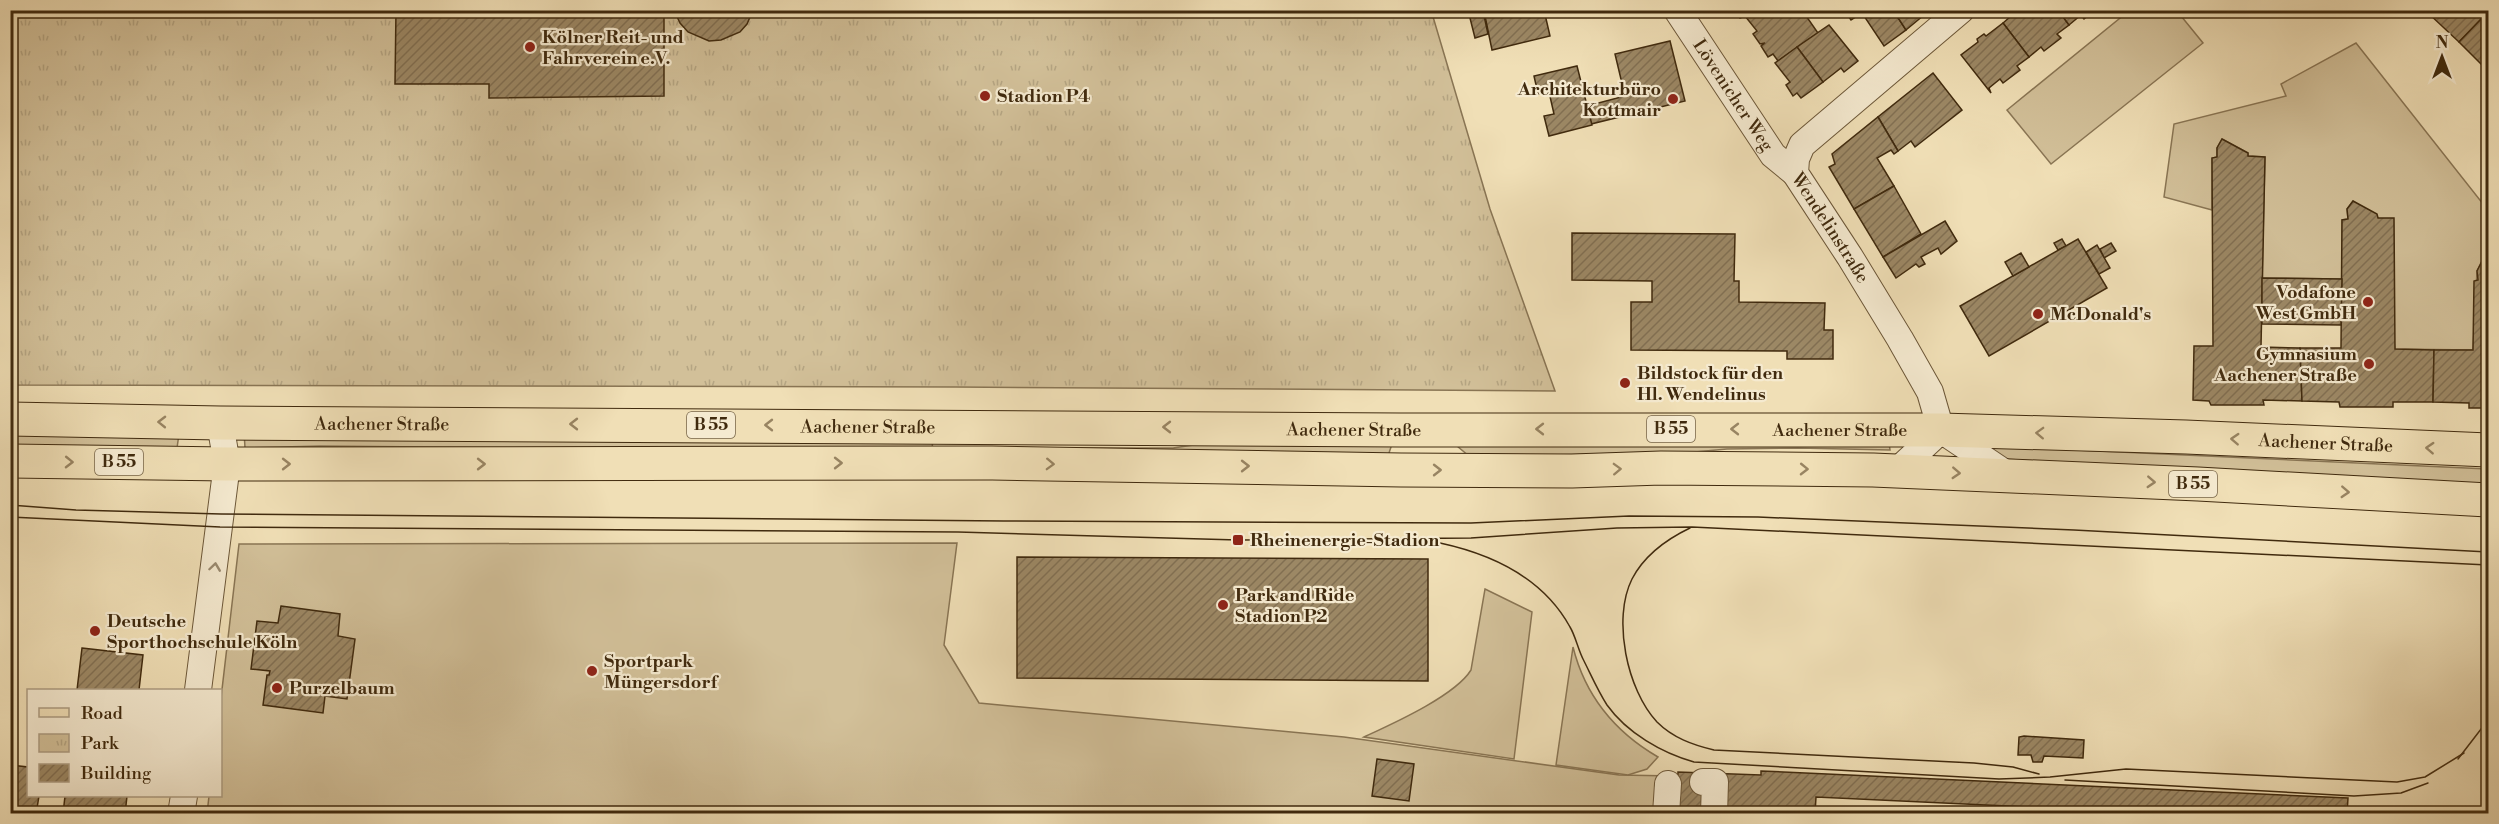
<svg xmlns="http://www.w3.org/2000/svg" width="2499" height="824" viewBox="0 0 2499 824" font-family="'Libre Bodoni',serif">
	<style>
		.grass { fill: #d2c099; stroke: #897554; stroke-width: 1.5 }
		.park { fill: url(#park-tufts); stroke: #897554; stroke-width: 1.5 }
		.building { fill: url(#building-hatch); stroke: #402a0e; stroke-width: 1.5 }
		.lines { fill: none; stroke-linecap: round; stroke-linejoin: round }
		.street-casing { stroke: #6c5738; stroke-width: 28 }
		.primary-casing { stroke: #402a0e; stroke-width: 35 }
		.street { stroke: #f5ead0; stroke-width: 26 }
		.primary { stroke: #f0dfb6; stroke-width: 33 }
		.tram { stroke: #402a0e; stroke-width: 1.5 }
		.oneway { stroke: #988462 }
		.oneway2 { stroke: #9a8a6f }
		.poi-dot { fill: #8f2418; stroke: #f5ead0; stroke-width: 2 }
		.labels { text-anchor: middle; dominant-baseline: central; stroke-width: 4.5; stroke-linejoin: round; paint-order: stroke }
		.shield { fill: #f5ead0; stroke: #766448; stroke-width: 1.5 }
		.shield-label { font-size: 16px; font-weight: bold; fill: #402a0e }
		.poi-label { font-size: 18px; font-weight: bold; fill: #402a0e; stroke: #f5ead0; text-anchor: start }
		.street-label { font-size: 18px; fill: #402a0e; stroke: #f5ead0 }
	</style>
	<defs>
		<pattern id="park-tufts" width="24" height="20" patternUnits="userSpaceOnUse" patternTransform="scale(1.5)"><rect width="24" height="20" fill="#d2c099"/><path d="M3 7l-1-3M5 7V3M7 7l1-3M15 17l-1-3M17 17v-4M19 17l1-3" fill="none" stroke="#b5a583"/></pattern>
		<pattern id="building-hatch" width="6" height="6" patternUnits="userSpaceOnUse" patternTransform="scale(1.5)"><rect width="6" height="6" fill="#9c8865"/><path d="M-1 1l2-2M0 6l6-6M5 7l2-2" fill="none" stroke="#816f52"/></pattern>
	</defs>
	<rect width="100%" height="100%" fill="#f0dfb6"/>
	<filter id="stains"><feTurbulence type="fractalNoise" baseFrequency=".00333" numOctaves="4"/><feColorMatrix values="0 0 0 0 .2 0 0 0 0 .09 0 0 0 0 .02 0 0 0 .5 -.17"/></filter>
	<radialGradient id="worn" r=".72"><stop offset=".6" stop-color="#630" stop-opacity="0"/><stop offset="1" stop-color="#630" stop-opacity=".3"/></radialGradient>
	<!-- grass -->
	<g class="grass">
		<path d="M2130 10 2177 11 2203 43 2051 164 2007 110Z"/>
		<path d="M2356 43 2483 204 2488 200V266L2482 262 2477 271 2473 350 2395 349 2378 218 2353 201 2347 209 2348 219 2342 220V279L2262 278 2265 157 2248 156V153L2222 139 2217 148V157L2212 158V210L2164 197 2174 124 2286 96 2281 84Z"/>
		<path d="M11 428 179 434 177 448 11 445Z"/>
		<path d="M244 431 933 434 932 452 320 446 245 448Z"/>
		<path d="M1235 439 1392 444 1388 456 1062 448H1173Z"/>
		<path d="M1889 443 1890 450 1798 448 1727 449 1684 453 1469 456 1457 446Z"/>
		<path d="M1987 446 2488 469V486L2002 459Z"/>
		<path d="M957 543 944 645 979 703 1344 737 1619 775 1674 776 1721 814H207L209 796H220L221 698 239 544Z"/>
		<path d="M1485 589 1532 612 1514 759 1364 737C1392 724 1455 696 1471 670Z"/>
		<path d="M1573 647C1585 695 1615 732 1658 757L1647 769 1628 775 1556 765Z"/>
	</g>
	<!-- park -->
	<path class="park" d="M1431 10 1490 209 1555 391 956 387 11 385V11Z"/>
	<!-- building -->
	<g class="building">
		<path d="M396 10H664V96L489 98V84H395Z"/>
		<path d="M674 10H753L747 24 740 32 721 40 709 41 688 32 680 23Z"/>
		<path d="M1508 10H1544L1550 36 1492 50 1485 16Z"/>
		<path d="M1735 10H1802L1818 33 1778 61 1773 54 1768 57 1761 46 1765 43 1760 44 1753 34 1757 31 1745 16 1740 18Z"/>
		<path d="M1844 10H1861L1862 13 1851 20Z"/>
		<path d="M1866 10H1893L1906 30 1884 46 1862 13Z"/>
		<path d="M1893 10H1930L1906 30Z"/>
		<path d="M2018 10H2058L2069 25 2057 34 2061 38 2044 51 2041 47 2029 57 2003 23Z"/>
		<path d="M2058 10H2095L2084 19 2081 15 2069 25Z"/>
		<path d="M2430 10H2479L2484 16 2459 42 2428 13Z"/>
		<path d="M1483 11 1488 34 1475 38 1469 14Z"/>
		<path d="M2484 16 2488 20V71L2459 42Z"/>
		<path d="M2003 23 2029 57 2017 66 2020 70 2003 83 2000 79 1989 88 1991 93 1961 55 1978 42 1977 39 1984 34 1986 36Z"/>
		<path d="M1829 25 1858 61 1844 72 1841 68 1823 82 1797 47Z"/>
		<path d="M1670 41 1685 101 1591 124 1587 106 1625 96 1615 54Z"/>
		<path d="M1797 47 1823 82 1801 98 1797 93 1793 96 1786 85 1790 82 1775 63Z"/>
		<path d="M1577 66 1592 125 1549 136 1544 116 1554 114 1549 92 1538 94 1534 76Z"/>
		<path d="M1933 73 1962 110 1915 147 1911 141 1898 151 1878 117Z"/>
		<path d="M1878 117 1898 151 1894 154 1891 150 1877 158 1894 186 1854 209 1829 167 1835 164 1832 154Z"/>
		<path d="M2222 139 2248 153V156L2265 157 2261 347 2300 348 2302 401 2263 400 2264 405H2211L2209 401 2193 400 2194 346H2213L2212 158 2217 157V148Z"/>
		<path d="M1894 186 1921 234 1883 257 1854 209Z"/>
		<path d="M2353 201 2377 214 2378 218H2394L2395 349 2434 350 2433 402H2393V407H2340L2339 402 2302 401 2300 348H2341L2342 220 2348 219 2347 209Z"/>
		<path d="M1945 221 1957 241 1941 254 1938 248 1921 257 1925 264 1919 267 1916 264 1896 278 1883 257Z"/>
		<path d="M1572 233 1735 234 1734 281H1739V302L1825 303 1824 330H1833V359H1787V351L1631 350V302H1652V281L1572 280Z"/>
		<path d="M2062 239 2066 246 2058 250 2054 243Z"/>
		<path d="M2078 239 2107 288 1989 356 1960 306Z"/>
		<path d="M2111 243 2116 251 2104 258 2100 249Z"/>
		<path d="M2097 245 2110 268 2099 274 2086 252Z"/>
		<path d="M2021 253 2029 267 2013 276 2005 262Z"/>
		<path d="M2482 261 2488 266V408H2469V403L2433 402 2434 350H2473L2474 281 2478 280 2477 271Z"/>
		<path d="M2262 278 2342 279 2341 325 2262 324Z"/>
		<path d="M1017 557 1428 559V681L1017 678Z"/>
		<path d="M281 606 340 614 338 636 355 639 347 699 325 696 323 713 263 705 267 675H269L270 671 251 669 257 621 278 623Z"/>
		<path d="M82 648 143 655 139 690H77Z"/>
		<path d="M2024 736 2084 740 2083 758 2044 756 2042 762H2033L2031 755H2018L2019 737Z"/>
		<path d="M1377 759 1414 764 1409 801 1372 796Z"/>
		<path d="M10 765 28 767V796H39L36 814H10Z"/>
		<path d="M1761 771 2348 798 2347 814H2094V810L1816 797 1815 814H1676L1678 772 1761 775Z"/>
		<path d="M65 796H127L125 814H63Z"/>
	</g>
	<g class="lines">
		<defs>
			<g id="street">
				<path id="s1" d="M1677 10 1773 155 1795 173"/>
				<path id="s2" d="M1961 10 1802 145 1796 159 1795 173 1850 257 1900 339 1930 392 1941 430 2008 475"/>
				<path d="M1897 471 1941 430"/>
				<path d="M198 690 227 464 220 423"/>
				<path d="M1703 782H1715L1714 814"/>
				<path d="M181 814 184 796"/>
				<path d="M1666 814 1668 784"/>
			</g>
			<g id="primary">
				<path id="s3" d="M10 419 220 423 1400 430H1941L2186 437 2488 450"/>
				<path d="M10 461 227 464 992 463 1401 470 1572 471 1661 468 1873 470 2198 484 2488 500"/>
			</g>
		</defs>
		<!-- street casing -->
		<use href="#street" class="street-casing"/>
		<!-- primary casing -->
		<use href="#primary" class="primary-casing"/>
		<!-- street -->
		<use href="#street" class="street"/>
		<!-- primary -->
		<use href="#primary" class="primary"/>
		<!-- tram -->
		<g class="tram">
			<path d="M10 505 76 510 221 514 1004 521 1471 523 1629 516 1758 517 2074 530 2488 552"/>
			<path d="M10 517 220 527 958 532 1238 540 1471 538 1617 528 1692 527 2488 565"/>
			<path d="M1690 528C1667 539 1644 556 1632 579 1612 619 1627 690 1657 722 1673 738 1693 745 1714 750L1974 763 2013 767 2039 774"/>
			<path d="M1440 543C1491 554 1543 578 1570 627 1576 637 1578 650 1584 661 1591 675 1598 691 1607 705 1627 733 1662 753 1694 762L1999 779 2050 777 2126 769 2397 782 2425 777 2464 753"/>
			<path d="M2458 759 2488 720"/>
			<path d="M2065 780 2354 796 2401 793 2428 783"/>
		</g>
	</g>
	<!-- one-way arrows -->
	<defs><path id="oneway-chevron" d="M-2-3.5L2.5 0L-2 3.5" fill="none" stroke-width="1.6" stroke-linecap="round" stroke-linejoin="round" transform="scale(1.5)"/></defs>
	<g class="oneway">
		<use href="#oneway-chevron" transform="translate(162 422) rotate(-179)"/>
		<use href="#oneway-chevron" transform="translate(574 424) rotate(-180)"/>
		<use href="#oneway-chevron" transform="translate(769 425) rotate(-180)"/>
		<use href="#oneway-chevron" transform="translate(1167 427) rotate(-180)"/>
		<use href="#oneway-chevron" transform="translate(1540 429) rotate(180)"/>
		<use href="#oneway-chevron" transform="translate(1735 429) rotate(180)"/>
		<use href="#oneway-chevron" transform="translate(2040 433) rotate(-178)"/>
		<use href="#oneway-chevron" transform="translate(2235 439) rotate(-177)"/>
		<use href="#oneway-chevron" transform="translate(2430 448) rotate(-177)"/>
		<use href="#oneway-chevron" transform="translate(69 462) rotate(1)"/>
		<use href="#oneway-chevron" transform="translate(838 463)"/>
		<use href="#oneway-chevron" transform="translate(286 464)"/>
		<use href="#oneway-chevron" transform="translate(481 464)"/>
		<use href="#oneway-chevron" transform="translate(1050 464) rotate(2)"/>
		<use href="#oneway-chevron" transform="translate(1245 466)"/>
		<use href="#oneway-chevron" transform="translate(1617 469) rotate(-2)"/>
		<use href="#oneway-chevron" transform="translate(1804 469) rotate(1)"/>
		<use href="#oneway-chevron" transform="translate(1437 470)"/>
		<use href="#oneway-chevron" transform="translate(1956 473) rotate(3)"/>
		<use href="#oneway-chevron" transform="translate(2151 482) rotate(3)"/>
		<use href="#oneway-chevron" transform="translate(2345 492) rotate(3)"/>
	</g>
	<use class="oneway2" href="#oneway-chevron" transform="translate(215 567) rotate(-82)"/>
	<!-- markers -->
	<g class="poi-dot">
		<circle cx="530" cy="47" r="6"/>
		<circle cx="985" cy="96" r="6"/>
		<circle cx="1673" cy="99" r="6"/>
		<circle cx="2368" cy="302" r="6"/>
		<circle cx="2038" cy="314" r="6"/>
		<circle cx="2369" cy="364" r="6"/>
		<circle cx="1625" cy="383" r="6"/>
		<rect x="1232" y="534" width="12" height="12" rx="3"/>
		<circle cx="1223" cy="605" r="6"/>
		<circle cx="95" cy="631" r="6"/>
		<circle cx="592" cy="671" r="6"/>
		<circle cx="277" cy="688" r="6"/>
	</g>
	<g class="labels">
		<!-- shield labels -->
		<g class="shield">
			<rect x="687" y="412" width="48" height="26" rx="4.5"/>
			<rect x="1647" y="416" width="48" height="26" rx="4.5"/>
			<rect x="95" y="449" width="48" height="26" rx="4.5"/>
			<rect x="2169" y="471" width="48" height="26" rx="4.5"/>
		</g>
		<g class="shield-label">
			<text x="711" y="425">B 55</text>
			<text x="1671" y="429">B 55</text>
			<text x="119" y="462">B 55</text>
			<text x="2193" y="484">B 55</text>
		</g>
		<!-- poi labels -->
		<g class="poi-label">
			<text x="542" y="37">Kölner Reit- und<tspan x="542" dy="21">Fahrverein e.V.</tspan></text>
			<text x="1661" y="89" text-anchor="end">Architekturbüro<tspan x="1661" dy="21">Kottmair</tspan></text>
			<text x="997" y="96">Stadion P4</text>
			<text x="2356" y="292" text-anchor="end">Vodafone<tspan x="2356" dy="21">West GmbH</tspan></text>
			<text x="2050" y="314">McDonald's</text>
			<text x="2357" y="354" text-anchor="end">Gymnasium<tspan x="2357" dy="21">Aachener Straße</tspan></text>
			<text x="1637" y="373">Bildstock für den<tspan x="1637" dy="21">Hl. Wendelinus</tspan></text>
			<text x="1250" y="540">Rheinenergie-Stadion</text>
			<text x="1235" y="595">Park and Ride<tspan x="1235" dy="21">Stadion P2</tspan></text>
			<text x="107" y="621">Deutsche<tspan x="107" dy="21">Sporthochschule Köln</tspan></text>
			<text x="604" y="661">Sportpark<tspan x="604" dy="21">Müngersdorf</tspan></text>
			<text x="289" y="688">Purzelbaum</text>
		</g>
		<!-- street labels -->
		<g class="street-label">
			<text stroke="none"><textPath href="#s1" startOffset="102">Lövenicher Weg</textPath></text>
			<text stroke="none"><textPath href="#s2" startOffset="303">Wendelinstraße</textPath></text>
			<text stroke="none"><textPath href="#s3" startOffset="372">Aachener Straße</textPath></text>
			<text stroke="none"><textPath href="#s3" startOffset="858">Aachener Straße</textPath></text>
			<text stroke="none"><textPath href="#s3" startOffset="1344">Aachener Straße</textPath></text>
			<text stroke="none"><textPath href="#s3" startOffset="1830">Aachener Straße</textPath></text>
			<text stroke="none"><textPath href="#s3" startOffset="2316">Aachener Straße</textPath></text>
		</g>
	</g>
	<!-- margin -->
	<rect width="2499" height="824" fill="none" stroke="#f0dfb6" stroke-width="36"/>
	<rect x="12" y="12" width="2475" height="800" fill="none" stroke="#402a0e" stroke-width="3"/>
	<rect x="18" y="18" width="2463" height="788" fill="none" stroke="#402a0e" stroke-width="1.5"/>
	<!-- legend -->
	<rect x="27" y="689" width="195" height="108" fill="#f5ead0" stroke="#ad9d82" stroke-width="1.5"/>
	<rect x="39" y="708" width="30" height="9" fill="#f0dfb6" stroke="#ad9d82" stroke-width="1.5"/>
	<text x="81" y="719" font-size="18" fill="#402a0e">Road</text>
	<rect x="39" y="734" width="30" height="18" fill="url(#park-tufts)" stroke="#ad9d82" stroke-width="1.5"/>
	<text x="81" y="749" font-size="18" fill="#402a0e">Park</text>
	<rect x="39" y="764" width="30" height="18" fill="url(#building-hatch)" stroke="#ad9d82" stroke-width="1.5"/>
	<text x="81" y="779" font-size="18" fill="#402a0e">Building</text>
	<!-- north arrow -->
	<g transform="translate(2442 57)" stroke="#f5ead0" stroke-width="4.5" paint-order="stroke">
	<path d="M0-4.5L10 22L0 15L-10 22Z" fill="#402a0e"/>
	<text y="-9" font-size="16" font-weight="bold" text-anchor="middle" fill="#402a0e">N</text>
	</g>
	<rect width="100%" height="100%" filter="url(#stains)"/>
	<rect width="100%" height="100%" fill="url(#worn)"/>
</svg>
